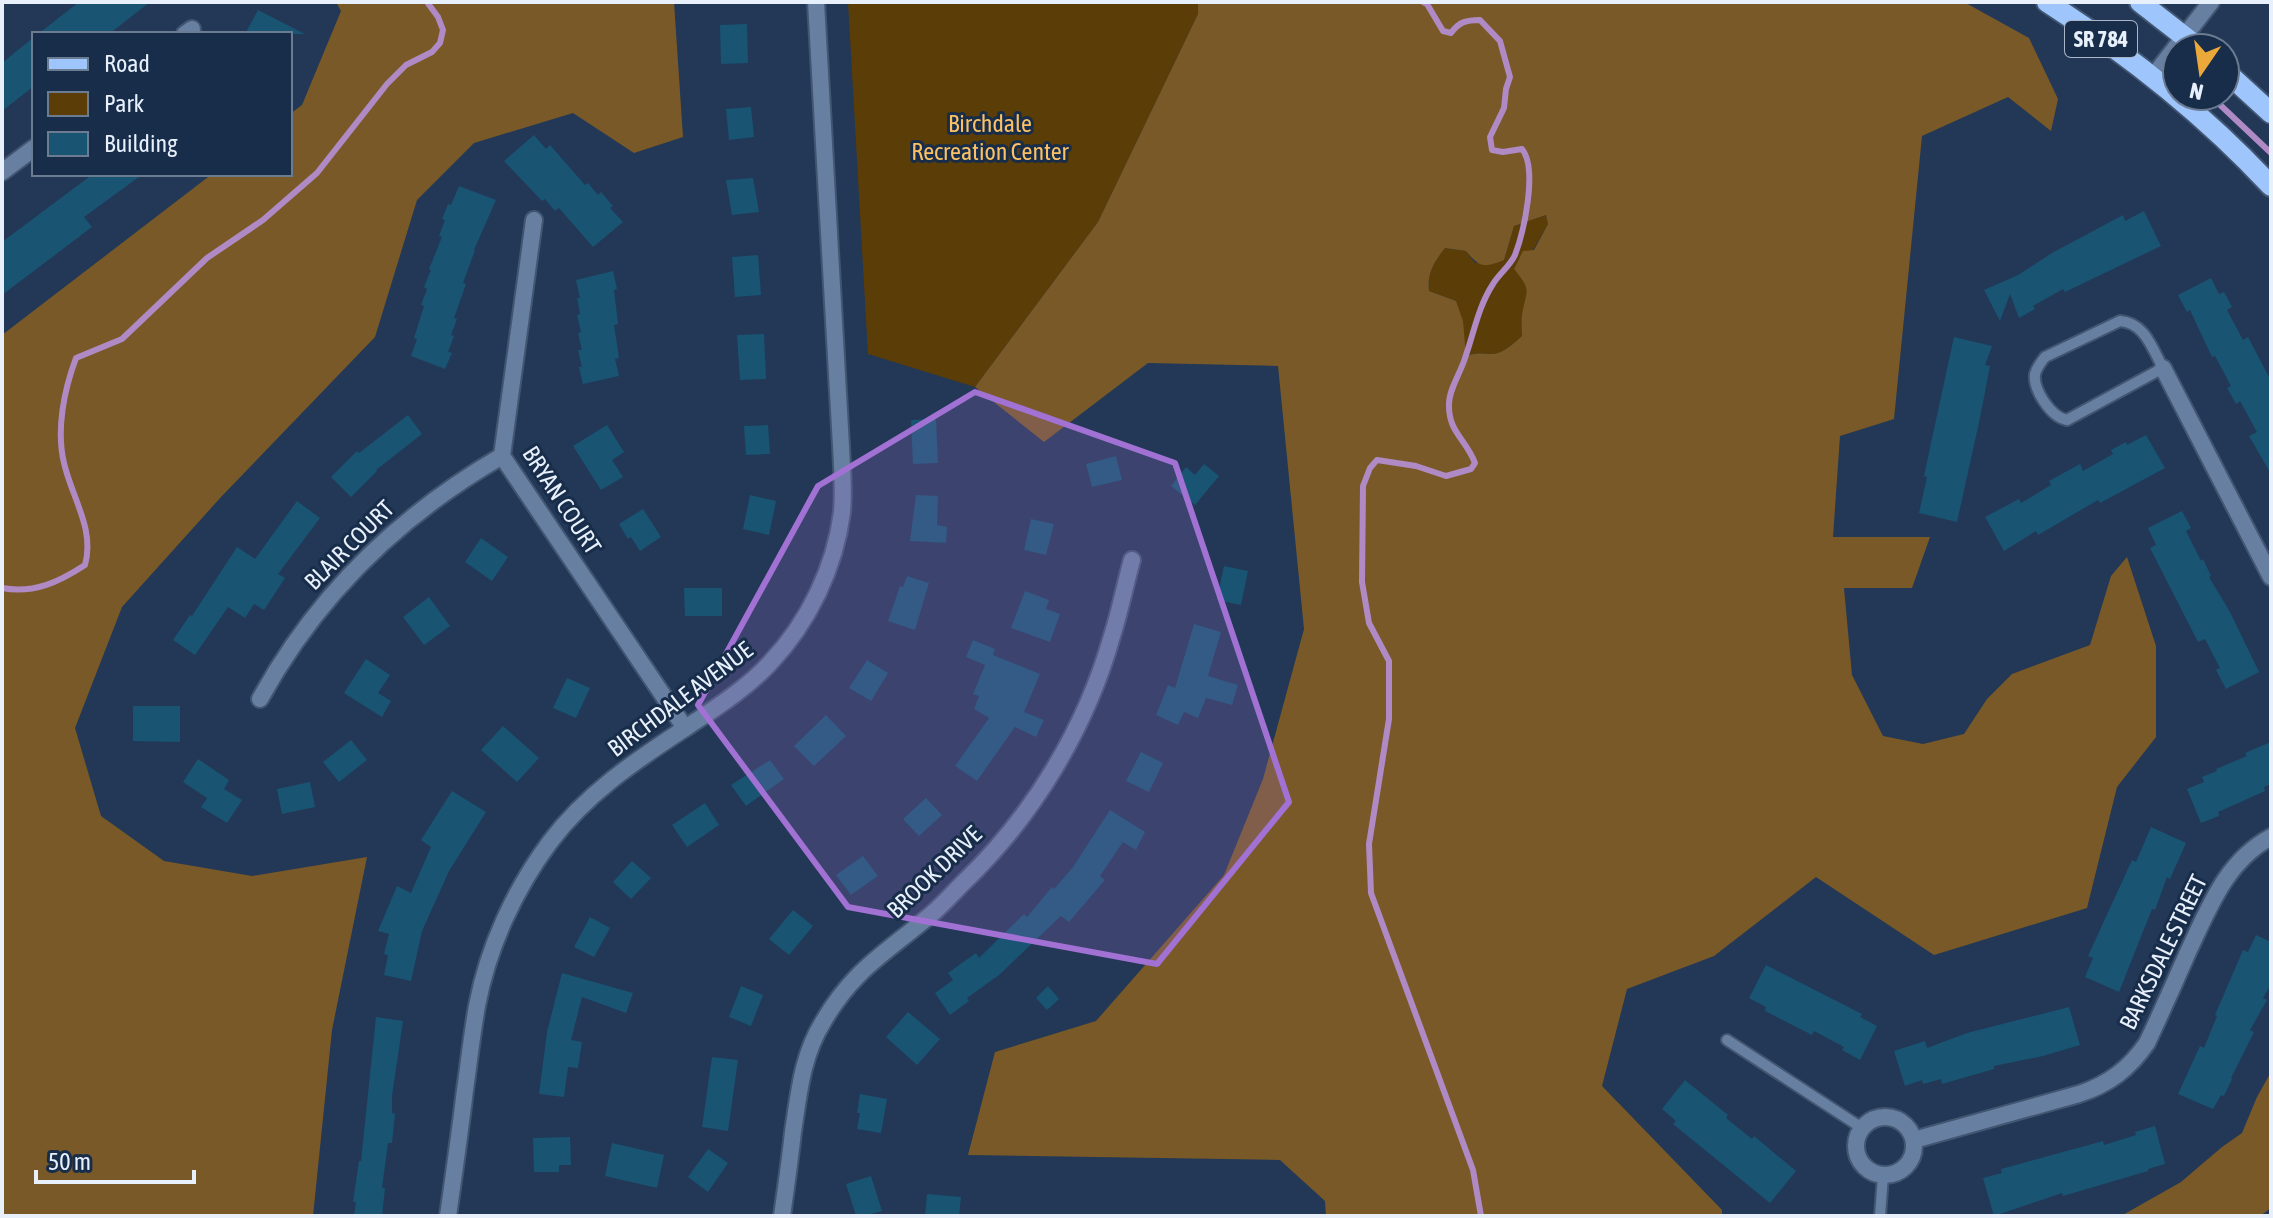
<svg xmlns="http://www.w3.org/2000/svg" width="2273" height="1218" viewBox="0 0 2273 1218" font-family="'Asap Condensed',sans-serif">
	<style>
		.green { fill: #5b3d07 }
		.forest { fill: #795927; fill-rule: evenodd }
		.lines { fill: none; stroke-linecap: round; stroke-linejoin: round }
		.stream { stroke: #af8ac4; stroke-width: 6 }
		.building { fill: #195473 }
		.service-casing { stroke: #425571; stroke-width: 14 }
		.minor-casing { stroke: #425571; stroke-width: 20 }
		.primary-casing { stroke: #425571; stroke-width: 24 }
		.service { stroke: #677fa1; stroke-width: 10 }
		.minor { stroke: #677fa1; stroke-width: 16 }
		.primary { stroke: #9ec6fd; stroke-width: 20 }
		.marked { fill: #a171d4; fill-opacity: 0.2; stroke: #a171d4; stroke-width: 6; stroke-linejoin: round }
		.labels { text-anchor: middle; dominant-baseline: central; stroke-width: 6; stroke-linejoin: round; paint-order: stroke }
		.shield { fill: #182d4a; stroke: #aab6c7; stroke-width: 2 }
		.shield-label { font-size: 22px; font-weight: bold; fill: #e8f0fc }
		.park-label { font-size: 24px; fill: #fcc165; stroke: #182d4a }
		.street-label { font-size: 24px; fill: #e8f0fc; stroke: #182d4a }
	</style>
	<rect width="100%" height="100%" fill="#223856"/>
	<!-- green -->
	<g class="green">
		<path d="M848 2H1198V14L1098 222 975 387 868 354Z"/>
		<path d="M1546 215 1548 224 1533 250 1524 281 1528 294 1522 315V336C1514 343 1504 353 1493 354 1481 354 1479 352 1466 356L1456 301 1429 291C1427 273 1434 263 1444 248L1466 251 1475 263 1504 260 1514 226Z"/>
	</g>
	<!-- forest -->
	<g class="forest">
		<path d="M336 2H674L683 137 634 153 573 113 474 143 417 200 375 337 221 497 122 607 75 728 101 816 164 861 252 876 367 857 332 1030 313 1216H2V335L212 174H290V114L302 105 341 11Z"/>
		<path d="M1198 2H1964L2029 38 2058 99 2051 131 2008 97 1922 136 1894 419 1840 436 1833 537H1930L1912 588H1844L1852 675 1883 736 1923 744 1964 734 1987 699 2012 674 2090 645 2111 576 2127 557 2156 646V737L2117 787 2087 908 1934 955 1816 877 1714 956 1627 989 1602 1086 1722 1210V1216H1326L1325 1201 1280 1160 968 1155 995 1052 1096 1021 1224 875 1263 779 1304 629 1278 366 1148 363 1044 442 975 387 1098 222 1198 14ZM1546 215 1548 224 1534 250 1523 251 1514 269C1533 292 1526 290 1522 315 1521 322 1522 329 1522 336 1514 343 1504 353 1493 354 1481 354 1479 352 1466 356L1463 321 1456 301 1429 291C1427 273 1434 262 1445 248L1466 251C1480 268 1484 268 1504 260L1514 226Z"/>
		<path d="M2271 1072V1208L2260 1216H2121L2181 1182 2222 1147 2242 1133 2257 1097Z"/>
	</g>
	<g class="lines">
		<!-- stream -->
		<g class="stream">
			<path d="M1423 2 1427 4 1443 31 1451 33C1459 22 1466 20 1480 20L1500 41 1510 77 1506 89 1504 108 1490 137 1492 150 1503 152 1522 149C1538 169 1524 231 1515 255 1510 266 1499 274 1493 284 1478 307 1474 333 1465 358 1461 372 1449 389 1449 404 1448 432 1466 439 1475 463L1471 469 1446 476 1416 466 1377 460 1370 468 1363 486 1362 582 1369 623 1389 661V719L1369 844 1371 893 1473 1170 1481 1216"/>
			<path d="M2216 101 2271 153"/>
			<path d="M2 588C34 594 59 582 85 565 95 529 72 498 64 463 56 430 64 390 76 358L122 339 207 258 263 220 317 173 387 84 406 65 432 52 440 43 443 30 438 17 427 2"/>
		</g>
	</g>
	<!-- building -->
	<g class="building">
		<path d="M79 2H150L109 34H38Z"/>
		<path d="M258 10 305 34H245Z"/>
		<path d="M747 24 748 63 721 64 720 25Z"/>
		<path d="M34 37V86L2 111V63Z"/>
		<path d="M751 107 754 137 729 140 726 109Z"/>
		<path d="M534 135 546 149 550 145 585 185 588 183 598 195 601 192 613 206 610 208 623 222 593 247 559 208 555 211 545 199 542 201 504 161Z"/>
		<path d="M93 174H143L84 217 92 227 2 295V242Z"/>
		<path d="M753 178 759 212 732 215 726 180Z"/>
		<path d="M459 186 496 200 474 250H475L463 283 466 284 454 318 457 319 451 335 454 336 448 352 452 353 445 369 411 356 417 339 414 338 424 306 421 305 427 289 424 287 431 270 429 269 442 237 439 236 445 220 442 219 448 204 451 205Z"/>
		<path d="M2144 211 2161 246 2065 292 2063 289 2033 306 2035 309 2019 318 2010 294 2000 321 1984 290 2018 275 2052 253 2123 215 2125 221Z"/>
		<path d="M758 255 761 295 735 297 732 257Z"/>
		<path d="M613 271 617 289 614 290 618 324 614 325 619 358 615 359 619 376 583 384 579 367H582L578 350H582L578 333 581 332 577 315 580 314 577 298H580L576 280Z"/>
		<path d="M2211 278 2219 294 2224 292 2232 307 2227 310 2243 340 2248 337 2271 381V474L2249 436 2257 432 2240 401 2236 404 2227 388 2231 386 2215 356 2212 357 2190 310 2187 312 2178 295Z"/>
		<path d="M764 334 766 379 740 380 737 335Z"/>
		<path d="M1954 337 1992 346 1985 365 1990 366 1980 418 1957 522 1919 513 1927 477 1924 476 1931 443Z"/>
		<path d="M408 415 422 434 376 470 377 471 351 497 331 477 357 451 359 453Z"/>
		<path d="M936 419 938 463 913 464 911 420Z"/>
		<path d="M607 425 624 452 612 460 623 477 601 490 573 446Z"/>
		<path d="M768 425 770 454 746 455 744 426Z"/>
		<path d="M2146 435 2165 468 2100 503 2098 500 2038 535 2036 531 2004 551 1985 517 2019 499 2021 503 2051 485 2049 481 2080 464 2083 471 2113 454 2111 450 2126 442 2127 445Z"/>
		<path d="M1116 456 1122 480 1092 487 1086 464Z"/>
		<path d="M1204 464 1219 476 1195 505 1171 486 1186 467 1195 475Z"/>
		<path d="M750 495 776 501 769 535 743 529Z"/>
		<path d="M916 495 938 496 937 525 947 527 946 543 910 541Z"/>
		<path d="M297 501 320 518 278 574 285 578 264 610 254 604 245 618 228 607 195 655 173 640 190 615 192 616 237 547 255 559Z"/>
		<path d="M643 509 661 537 640 551 631 537 628 539 619 524Z"/>
		<path d="M2182 511 2191 528 2186 531 2201 561 2203 559 2211 576 2209 577 2230 612 2259 672 2226 689 2216 670 2220 668 2205 639 2198 642 2150 548 2156 545 2148 528Z"/>
		<path d="M1031 519 1054 524 1046 555 1024 550Z"/>
		<path d="M481 538 508 557 492 581 465 562Z"/>
		<path d="M1224 566 1248 571 1241 605 1217 600Z"/>
		<path d="M907 576 929 583 915 630 888 621 900 586 903 587Z"/>
		<path d="M684 588H722V616H685Z"/>
		<path d="M1025 591 1049 600 1046 609 1060 614 1050 642 1011 628Z"/>
		<path d="M429 597 450 626 424 645 403 617Z"/>
		<path d="M1194 624 1221 632 1208 676 1238 685 1232 705 1206 698 1198 718 1184 712 1178 725 1156 715 1168 685 1175 688Z"/>
		<path d="M973 640 995 649 993 655 1040 674 1024 712 1044 720 1036 737 1015 727 977 781 955 766 989 718 974 709 979 696 973 694 985 665 966 657Z"/>
		<path d="M366 659 390 675 378 693 391 701 382 717 344 693Z"/>
		<path d="M867 660 888 673 871 701 849 688Z"/>
		<path d="M567 678 590 688 576 718 553 708Z"/>
		<path d="M133 706H180V742L133 741Z"/>
		<path d="M826 715 846 736 814 766 794 746Z"/>
		<path d="M503 726 539 758 517 782 481 750Z"/>
		<path d="M351 740 367 760 339 782 323 762Z"/>
		<path d="M2271 742V784L2264 787 2265 791 2218 812 2219 816 2201 823 2187 789 2204 782 2202 777 2217 771 2216 769 2247 756 2245 753Z"/>
		<path d="M1141 752 1163 763 1149 792 1126 781Z"/>
		<path d="M198 759 229 780 224 789 242 800 227 823 201 807 207 798 183 782Z"/>
		<path d="M770 760 784 779 746 806 731 785Z"/>
		<path d="M310 782 315 807 282 814 277 789Z"/>
		<path d="M452 791 486 812 449 871 422 931 411 981 384 975 388 955 384 954 389 934 378 931 397 886 411 893 431 847 421 840Z"/>
		<path d="M926 798 942 815 919 836 903 819Z"/>
		<path d="M705 803 719 825 687 847 672 825Z"/>
		<path d="M1110 810 1145 832 1136 850 1123 842 1100 876 1105 880 1069 922 1061 916 999 975 967 998 969 1001 950 1015 935 993 953 980 948 973 976 953 979 958 1024 914 1027 917 1052 887 1054 889 1073 867Z"/>
		<path d="M2151 827 2186 843 2170 879 2167 877 2155 910 2152 909 2119 992 2085 977 2093 958 2088 956 2132 860 2136 862Z"/>
		<path d="M863 856 878 876 851 895 836 875Z"/>
		<path d="M632 861 651 878 631 899 613 882Z"/>
		<path d="M793 910 813 926 789 955 769 939Z"/>
		<path d="M590 917 610 928 594 957 574 947Z"/>
		<path d="M2256 935 2271 942V984L2263 998 2267 1000 2250 1030 2254 1032 2231 1078 2232 1079 2224 1096 2221 1095 2213 1109 2178 1094 2200 1046 2204 1048 2217 1016 2215 1015 2243 950 2248 952Z"/>
		<path d="M1766 965 1862 1014 1860 1017 1877 1026 1860 1060 1842 1050 1844 1047 1814 1031 1812 1035 1765 1011 1766 1007 1749 998Z"/>
		<path d="M562 973 633 993 626 1013 582 997 571 1040 582 1042 578 1068 568 1067 564 1097 539 1094 547 1032Z"/>
		<path d="M741 986 763 995 751 1026 729 1017Z"/>
		<path d="M1048 986 1059 999 1047 1010 1036 998Z"/>
		<path d="M2069 1007 2080 1045 2043 1056 1994 1066V1069L1942 1084 1941 1079 1923 1084 1922 1080 1905 1086 1894 1051 1925 1041 1927 1048 1967 1033Z"/>
		<path d="M908 1012 940 1039 917 1065 886 1037Z"/>
		<path d="M376 1017 403 1021 392 1096V1113L395 1114 392 1143H388L382 1188H385L382 1216H354L356 1202H353L359 1161H361Z"/>
		<path d="M712 1057 738 1060 728 1131 702 1127Z"/>
		<path d="M1685 1080 1728 1115 1726 1118 1752 1139 1754 1136 1796 1171 1770 1203 1673 1124 1676 1121 1662 1109Z"/>
		<path d="M860 1094 887 1099 881 1133 857 1129 860 1113H857Z"/>
		<path d="M2155 1126 2165 1164 2148 1169V1171L2063 1196 2062 1193 1994 1216 1983 1178 2002 1173 2001 1169 2103 1141 2104 1145 2136 1135 2135 1132Z"/>
		<path d="M570 1137 571 1165H559V1172H534L533 1138Z"/>
		<path d="M612 1143 664 1155 657 1188 605 1176Z"/>
		<path d="M708 1149 728 1163 708 1192 688 1177Z"/>
		<path d="M871 1176 882 1211 864 1216H856L846 1184Z"/>
		<path d="M927 1194 961 1197 959 1216H925Z"/>
	</g>
	<g class="lines">
		<defs>
			<g id="service">
				<path d="M2120 321C2145 323 2152 348 2163 368L2067 420C2051 417 2033 390 2035 374 2037 367 2041 362 2045 357Z"/>
				<path d="M1727 1040 1862 1128"/>
				<path d="M1880 1216 1883 1176"/>
			</g>
			<g id="minor">
				<path d="M185 34 192 29"/>
				<path d="M2152 78 2211 2"/>
				<path d="M2 172 34 148"/>
				<path d="M534 220 502 456 685 728"/>
				<path d="M2163 368 2271 577"/>
				<path d="M260 699C317 595 400 515 502 456"/>
				<circle cx="1885" cy="1146" r="29"/>
				<path d="M1914 1140 2079 1094C2109 1084 2129 1069 2147 1043 2161 1013 2175 982 2188 952 2209 908 2226 861 2271 837"/>
				<path d="M448 1216C454 1174 460 1132 465 1090 469 1062 472 1034 477 1006 488 947 515 889 550 842 586 794 635 761 684 729 714 709 746 689 770 663 808 623 835 568 842 512 844 491 842 468 841 446L816 2"/>
				<path d="M782 1216C786 1188 790 1160 793 1132 799 1093 802 1056 823 1022 854 968 889 951 934 912 944 903 954 892 964 882 1033 816 1086 728 1112 636 1120 611 1125 585 1132 560"/>
			</g>
			<g id="primary">
				<path d="M2047 2C2128 54 2206 116 2271 186"/>
				<path d="M2140 2 2199 48"/>
				<path d="M2225 71 2271 113"/>
			</g>
		</defs>
		<!-- service casing -->
		<use href="#service" class="service-casing"/>
		<!-- minor casing -->
		<use href="#minor" class="minor-casing"/>
		<!-- primary casing -->
		<use href="#primary" class="primary-casing"/>
		<!-- service -->
		<use href="#service" class="service"/>
		<!-- minor -->
		<use href="#minor" class="minor"/>
		<!-- primary -->
		<use href="#primary" class="primary"/>
	</g>
	<!-- marked area -->
	<path class="marked" d="M975 392 1175 463 1289 802 1157 964 848 907 698 705 818 486Z"/>
	<g class="labels">
		<!-- shield labels -->
		<rect class="shield" x="2065" y="21" width="72" height="36" rx="6"/>
		<g class="shield-label">
			<text x="2101" y="39">SR 784</text>
		</g>
		<!-- park labels -->
		<g class="park-label">
			<text x="990" y="123">Birchdale<tspan x="990" dy="28">Recreation Center</tspan></text>
		</g>
		<!-- street labels -->
		<g class="street-label">
			<text transform="translate(562 500) rotate(57)">BRYAN COURT</text>
			<text transform="translate(349 545) rotate(-45)">BLAIR COURT</text>
			<text transform="translate(680 699) rotate(-37)">BIRCHDALE AVENUE</text>
			<text transform="translate(934 872) rotate(-44)">BROOK DRIVE</text>
			<text transform="translate(2163 952) rotate(-64)">BARKSDALE STREET</text>
		</g>
	</g>
	<!-- border -->
	<rect width="2273" height="1218" fill="none" stroke="#e8f0fc" stroke-width="8"/>
	<!-- legend -->
	<rect x="32" y="32" width="260" height="144" fill="#182d4a" stroke="#6b7b91" stroke-width="2"/>
	<rect x="48" y="58" width="40" height="12" fill="#9ec6fd" stroke="#6b7b91" stroke-width="2"/>
	<text x="104" y="72" font-size="24" fill="#e8f0fc">Road</text>
	<rect x="48" y="92" width="40" height="24" fill="#5b3d07" stroke="#6b7b91" stroke-width="2"/>
	<text x="104" y="112" font-size="24" fill="#e8f0fc">Park</text>
	<rect x="48" y="132" width="40" height="24" fill="#195473" stroke="#6b7b91" stroke-width="2"/>
	<text x="104" y="152" font-size="24" fill="#e8f0fc">Building</text>
	<!-- north arrow -->
	<g transform="translate(2201 72) rotate(193)"><circle r="38" fill="#182d4a" stroke="#6b7b91" stroke-width="2"/>
	<path d="M0-6L14 30L0 20L-14 30Z" fill="#eba939"/>
	<text y="-12" font-size="22" font-weight="bold" text-anchor="middle" fill="#e8f0fc">N</text>
	</g>
	<!-- scale -->
	<path d="M36 1170v12h158v-12" fill="none" stroke="#e8f0fc" stroke-width="4"/>
	<text x="48" y="1170" font-size="24" fill="#e8f0fc" stroke="#182d4a" stroke-width="6" paint-order="stroke">50 m</text>
</svg>
